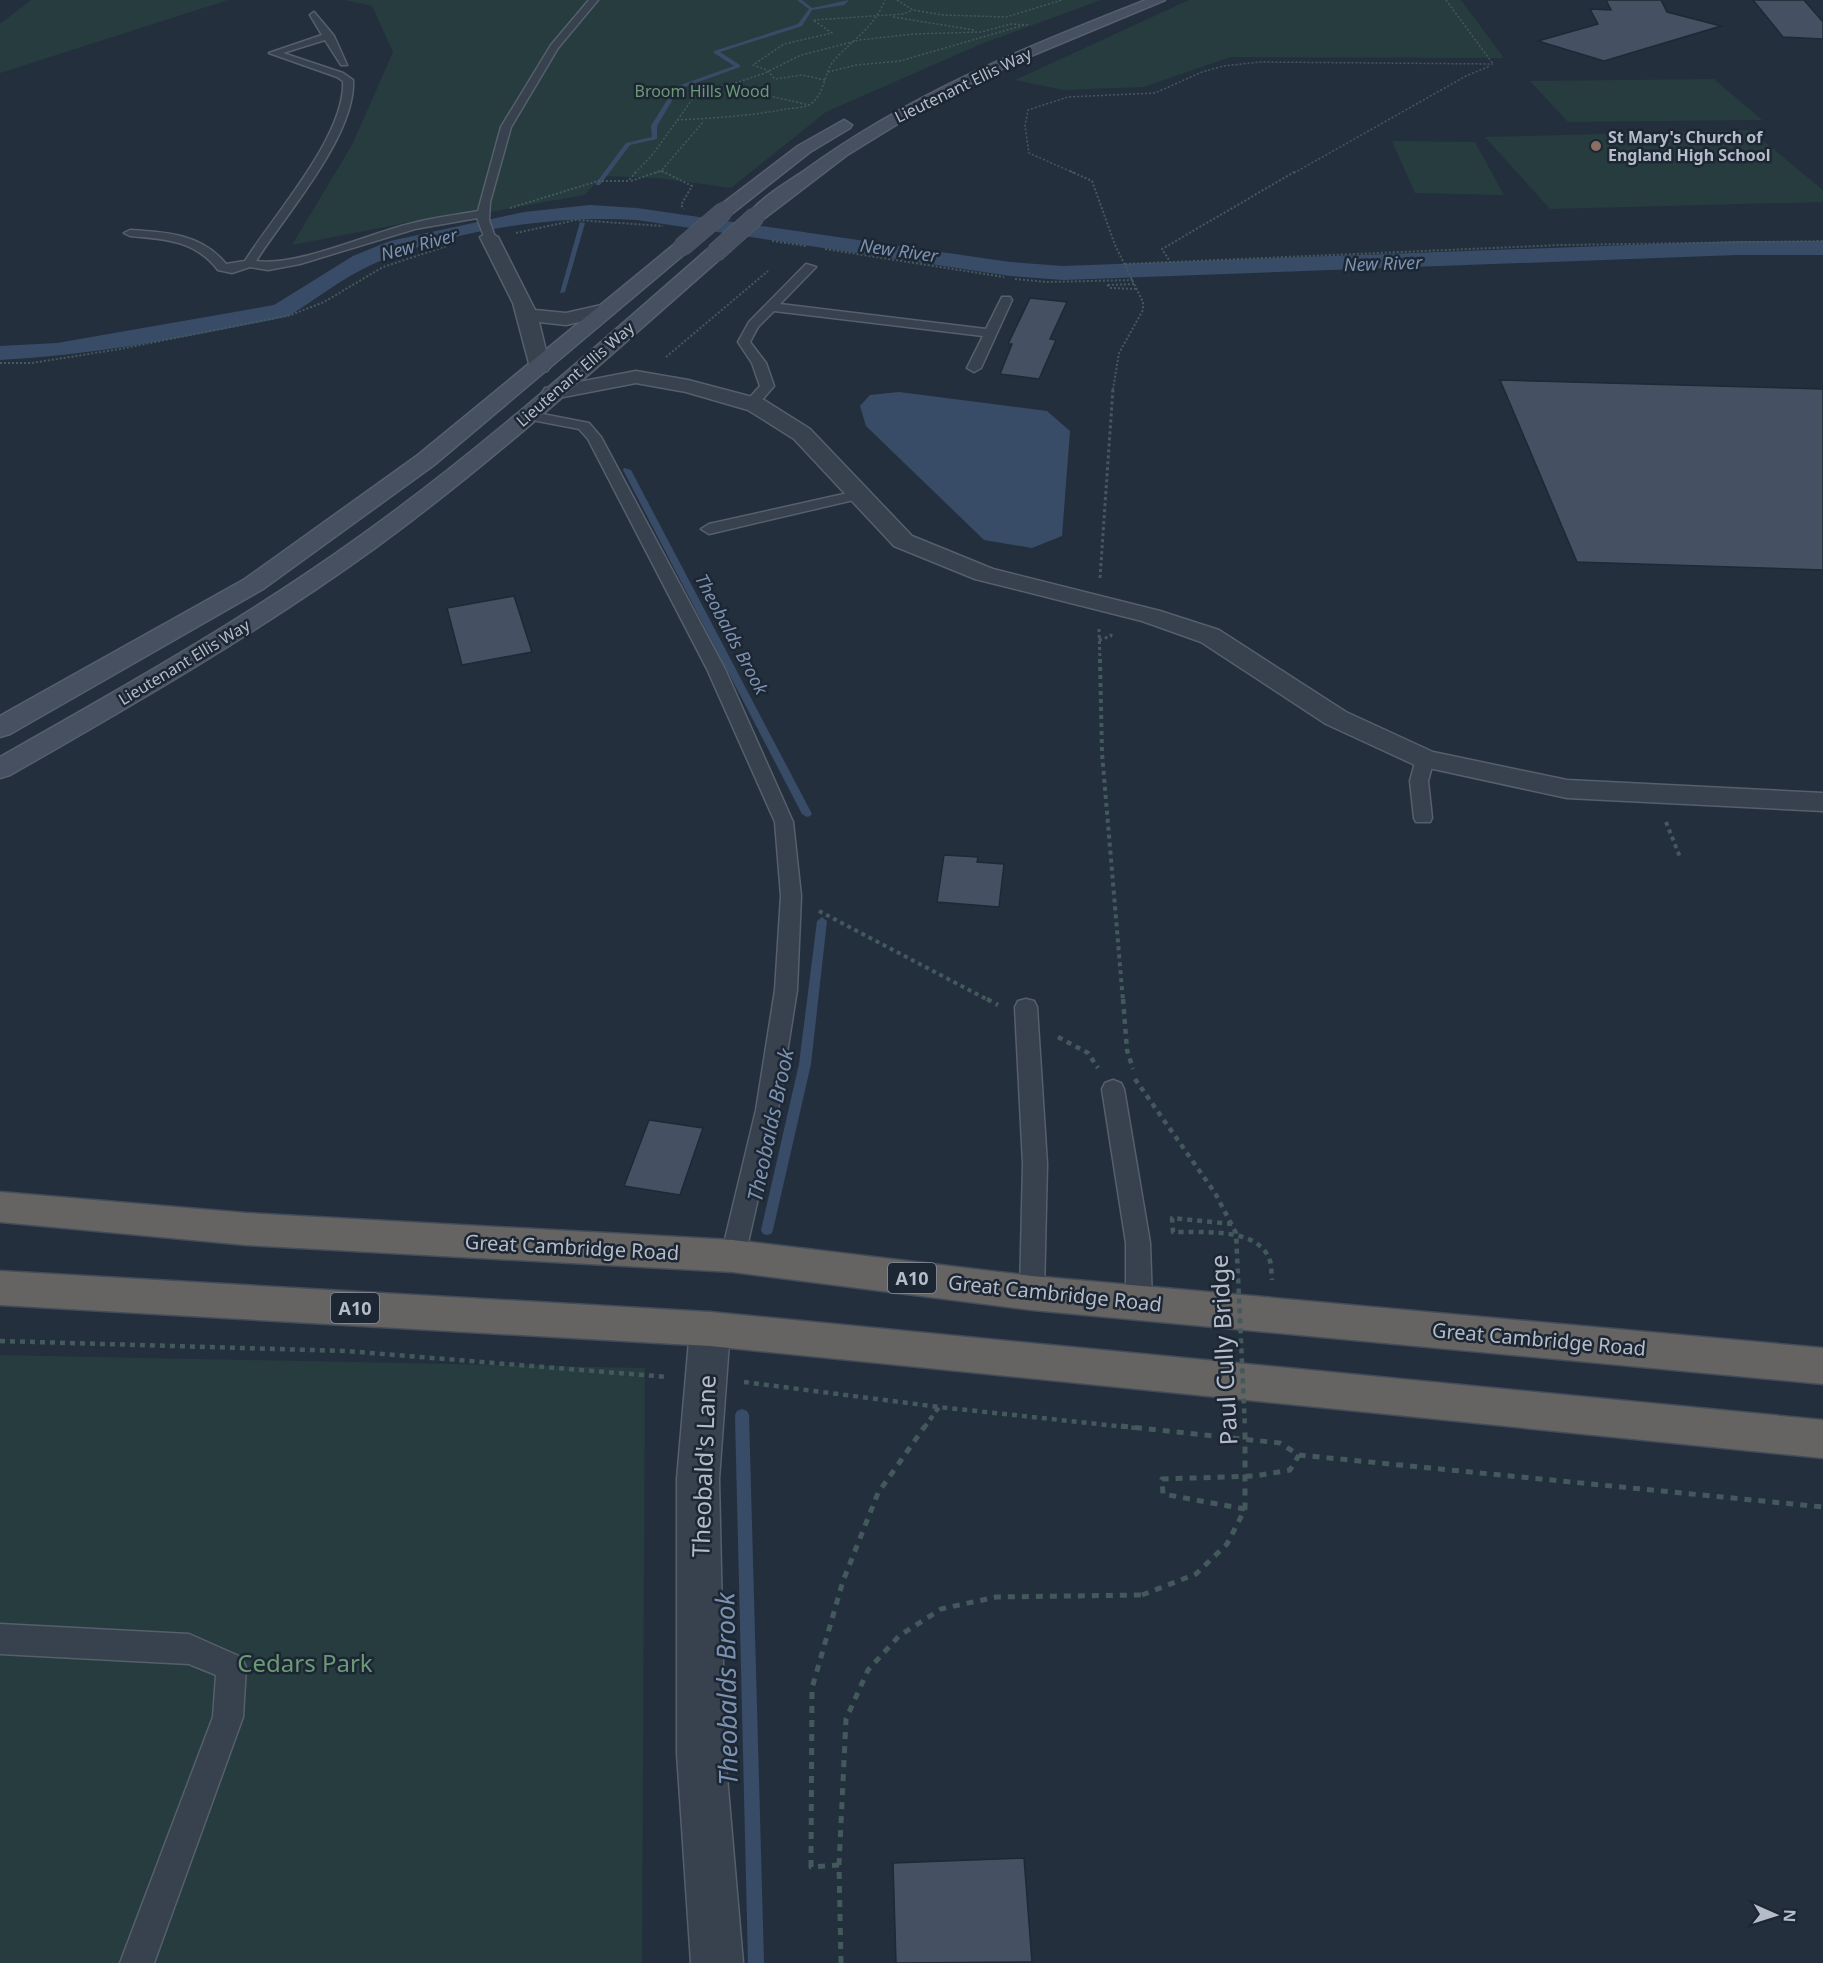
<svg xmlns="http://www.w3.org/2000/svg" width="1823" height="1963" viewBox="0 0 1823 1963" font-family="'Noto Sans',sans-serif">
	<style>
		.green { fill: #263c3f }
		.water { fill: #394c67 }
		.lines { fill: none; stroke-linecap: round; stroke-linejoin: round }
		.stream { fill: #394c67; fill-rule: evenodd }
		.canal { fill: #394c67; fill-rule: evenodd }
		.building { fill: #455162; stroke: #1f2835; stroke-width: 1.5 }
		.service-casing { stroke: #565f6c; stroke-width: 3 }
		.minor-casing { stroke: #565f6c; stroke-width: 3 }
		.secondary-casing { stroke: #565f6c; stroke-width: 3 }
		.trunk-casing { stroke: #434c59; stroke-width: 3 }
		.path-far5 { stroke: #44595c; stroke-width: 1.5; stroke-dasharray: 2 2; stroke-linecap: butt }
		.path-far4 { stroke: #44595c; stroke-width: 2; stroke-dasharray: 2 2; stroke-linecap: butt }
		.path-far3 { stroke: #44595c; stroke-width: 3; stroke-dasharray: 3 3; stroke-linecap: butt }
		.path-far2 { stroke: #44595c; stroke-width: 4; stroke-dasharray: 4 4; stroke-linecap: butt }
		.path-far1 { stroke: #44595c; stroke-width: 4.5; stroke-dasharray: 5 5; stroke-linecap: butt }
		.path { stroke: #44595c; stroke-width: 5; stroke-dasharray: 7 7; stroke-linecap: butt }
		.service { fill: #38414e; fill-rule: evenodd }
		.minor { fill: #38414e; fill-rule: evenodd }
		.secondary { fill: #465061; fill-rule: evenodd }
		.trunk { fill: #656462; fill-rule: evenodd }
		.secondary-bridge-casing { stroke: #565f6c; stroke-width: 20; stroke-linecap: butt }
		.path-bridge-far1 { stroke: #44595c; stroke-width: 4.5; stroke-dasharray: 5 5; stroke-linecap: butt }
		.path-bridge { stroke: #44595c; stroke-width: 5; stroke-dasharray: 7 7; stroke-linecap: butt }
		.secondary-bridge { stroke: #465061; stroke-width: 19 }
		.education-dot { fill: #8d6e63; stroke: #1d2633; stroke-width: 2 }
		.labels { text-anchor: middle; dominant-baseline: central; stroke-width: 5; stroke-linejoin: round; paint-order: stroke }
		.far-street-label { font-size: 16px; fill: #b4bcc9; stroke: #1d2633 }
		.far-park-label { font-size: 16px; fill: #6b9a76; stroke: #1d2633 }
		.far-poi-label { font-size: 16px; font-weight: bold; fill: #b4bcc9; stroke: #1d2633; text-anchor: start }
		.far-water-label { font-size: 18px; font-style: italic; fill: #7c92b1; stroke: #1d2633 }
		.shield { fill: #1d2633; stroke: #878f9c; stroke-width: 1.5 }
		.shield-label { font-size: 18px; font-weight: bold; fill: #b4bcc9 }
		.street-label { font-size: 20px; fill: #b4bcc9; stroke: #1d2633 }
		.water-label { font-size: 21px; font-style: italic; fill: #7c92b1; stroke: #1d2633 }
		.near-street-label { font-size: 24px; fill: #b4bcc9; stroke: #1d2633 }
		.near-park-label { font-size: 24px; fill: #6b9a76; stroke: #1d2633 }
		.near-water-label { font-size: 26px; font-style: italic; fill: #7c92b1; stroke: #1d2633 }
	</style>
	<rect width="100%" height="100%" fill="#242f3e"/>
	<!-- green -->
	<g class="green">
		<path d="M31 0H228L0 73V24Z"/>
		<path d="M345 0H1101L981 44 826 112 731 188 658 178 603 176 584 195 485 213 478 209 292 245 352 145 393 52 372 6Z"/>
		<path d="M1189 0H1461L1504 58 1231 57 1143 87 1063 90 1015 80Z"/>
		<path d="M1714 79 1762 120 1568 122 1530 81Z"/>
		<path d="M1750 130 1823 190V202L1550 209 1485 137Z"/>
		<path d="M1392 141 1475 142 1504 195 1415 193Z"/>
		<path d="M0 1355 645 1368 642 1963H0Z"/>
	</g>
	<!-- water -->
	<path class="water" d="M899 392 1047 411 1070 431 1062 536 1032 548 984 540 866 426 860 406 870 395Z"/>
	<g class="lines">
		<!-- stream -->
		<g class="stream">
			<path d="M797 0H802L812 8 849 0 844 5 812 10 802 26 720 52 740 65V67L679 89 657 126V139L630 145 600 185H596V183L626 143 652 137 651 126 675 87 734 66 714 53V51L798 24 809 9Z"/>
			<path d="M580 222 585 223 565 292 560 293Z"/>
			<path d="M624 468 631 470 812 814 810 816 807 817 802 814 623 470Z"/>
			<path d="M822 917 827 921 811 1064 773 1230 771 1234 767 1235 763 1234 761 1230 799 1064 817 921Z"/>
			<path d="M742 1409 747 1411 749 1415 764 1963H748L735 1415 737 1411Z"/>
		</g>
		<!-- canal -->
		<path class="canal" d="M590 205 637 208 1010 262 1063 266 1736 241H1823V255H1736L1063 280 1010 276 637 220C553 215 448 230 371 265 343 278 316 299 289 316L281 318C188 337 95 355 0 360V346L57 343 274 305 353 256 390 241 524 212Z"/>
	</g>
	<!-- building -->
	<g class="building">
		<path d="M1606 0H1661L1667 12 1721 26 1604 61 1538 41 1598 24 1590 9 1611 10Z"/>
		<path d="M1753 0H1804L1823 22V39L1783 37Z"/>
		<path d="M1030 298 1067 302 1050 339 1056 340 1039 379 1000 374 1012 344H1008Z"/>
		<path d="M1500 380 1823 389V570L1577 562Z"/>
		<path d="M514 596 532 652 462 665 447 608Z"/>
		<path d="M944 855 978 857 977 862 1004 864 999 907 937 902Z"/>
		<path d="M649 1120 703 1128 680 1195 624 1186Z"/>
		<path d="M1024 1858 1032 1962 896 1963 893 1863Z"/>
	</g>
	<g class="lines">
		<defs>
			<g id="service">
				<path d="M589 0H598L558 48 511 127 490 202 489 220 495 237 493 239H485L477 218 415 229 300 264 268 270 250 267 232 273 218 270C195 240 164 239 130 236L124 233 130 230C166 232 202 234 226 264L245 261C274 215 346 135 343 81L337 77 269 53 322 35 310 15 314 12 334 36 347 65H341L325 40 283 53 343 73 353 80C356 135 286 214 256 261 296 267 368 234 409 224 431 218 455 215 478 211L501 127 551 45Z"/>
				<path d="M806 264 816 267 780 304 986 329 1002 297H1010L1012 300 981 368 974 372 967 368 983 336 774 311 758 327 750 342 766 363 774 386 756 407H746L744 404 760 386 752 363 738 342 749 322Z"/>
				<path d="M527 411 589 423 601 437 725 669 793 822 801 896 797 990 778 1110 745 1256 742 1263 733 1266 724 1263 721 1256 756 1110 775 990 781 896 775 822 707 669 588 439 579 429 522 418V412Z"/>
				<path d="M857 491 864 495 862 498 709 534 701 529 709 524Z"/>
				<path d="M1425 753 1434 759 1428 781 1432 818 1430 822H1416L1414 818 1410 781 1416 759Z"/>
				<path d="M1026 999 1034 1001 1037 1007 1047 1164 1044 1293 1041 1301 1032 1304 1023 1301 1020 1293 1023 1164 1015 1007 1018 1001Z"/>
				<path d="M1113 1080 1121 1083 1124 1089 1150 1243 1152 1302 1148 1310 1139 1313 1130 1310 1126 1302V1243L1102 1089 1105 1083Z"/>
				<path d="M0 1624 189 1634 241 1657 246 1667 243 1717 154 1963H120L213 1717 216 1675 189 1664 0 1654Z"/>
			</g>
			<g id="minor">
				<path d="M489 232 498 237 535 310 566 313 606 304 616 310 613 314 566 325 539 322 550 367 547 371H533L530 367 513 303 480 237Z"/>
				<path d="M636 371 688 380 764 400 810 429 912 536 993 569 1160 611 1219 630 1346 712 1433 752 1567 780 1823 793V811L1567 798 1415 765 1326 724 1201 642 1142 621 975 579 894 546 794 439 748 410 686 392 636 383 553 399 545 398 542 393 545 388 553 387Z"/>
				<path d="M710 1312 724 1317 730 1329 719 1479 725 1753 743 1963H691L677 1753V1479L690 1329 696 1317Z"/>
			</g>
			<g id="secondary">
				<path d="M1146 0H1165L1021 60 938 99 847 155 762 220 756 221 747 216C760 198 786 183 804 171 909 94 1026 47 1146 0Z"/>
				<path d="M844 120 852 125 850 128 810 152 730 215H718L715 211 718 207 798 146Z"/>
				<path d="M682 241 688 243 691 247 688 251 434 465 263 589 10 734 0 737V716L245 579 418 455 676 243Z"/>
				<path d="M715 247 724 253 722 257C608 357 497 459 375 548 259 632 134 704 10 775L0 778V757C122 688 245 619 359 537 482 449 594 348 708 249Z"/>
			</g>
			<g id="trunk">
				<path d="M0 1192 246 1213 733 1240 1032 1276 1823 1348V1384L1032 1310 733 1272 246 1245 0 1222Z"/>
				<path d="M0 1271 710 1312 1823 1420V1458L710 1346 0 1305Z"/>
			</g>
		</defs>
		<!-- service casing -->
		<use href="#service" class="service-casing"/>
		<!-- minor casing -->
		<use href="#minor" class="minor-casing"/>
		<!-- secondary casing -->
		<use href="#secondary" class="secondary-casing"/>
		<!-- trunk casing -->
		<use href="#trunk" class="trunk-casing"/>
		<!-- path-far5 -->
		<g class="path-far5">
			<path d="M897 0 913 10 943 15 1006 17 1062 0"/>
			<path d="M1446 0 1493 64"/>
			<path d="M893 17 974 30"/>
			<path d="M828 72 856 65 900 61 1024 25"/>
			<path d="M825 80 802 75 775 79 767 70 753 65 784 44 832 33 813 20 903 14 913 10"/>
			<path d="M709 92 774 97 809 105"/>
			<path d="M677 120C714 118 750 116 786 109 793 108 803 108 809 105 826 95 823 71 836 58 855 38 874 27 885 0"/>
			<path d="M661 171 665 173"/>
			<path d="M635 173 653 154 694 97 765 73 801 55 860 40 913 34 981 32 1011 24 1030 25"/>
			<path d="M655 173 661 171 704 121"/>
			<path d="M1074 173 1029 153 1025 126 1028 110 1068 97 1155 93 1202 72 1223 66 1260 62 1493 64"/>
			<path d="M1294 173 1466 76 1490 66"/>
		</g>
		<!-- path-far4 -->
		<g class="path-far4">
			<path d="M662 171 692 186 681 205 684 209"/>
			<path d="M1070 171 1092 181 1115 245 1143 302V310L1119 353 1113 389"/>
			<path d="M631 181 660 171"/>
			<path d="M510 208 598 181H628L637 171"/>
			<path d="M516 233 576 220 663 226"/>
			<path d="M772 241 806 246"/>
			<path d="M825 249 1004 277"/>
			<path d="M1171 263 1162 249 1296 171"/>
			<path d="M1125 264 1561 245 1823 241"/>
			<path d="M1015 279 1047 282 1134 280"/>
			<path d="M1107 285 1111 288 1138 289"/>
			<path d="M1108 285 1136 284"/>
			<path d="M666 357 768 271"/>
			<path d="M0 363H32L120 349 291 315 324 302 383 267 447 246"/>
		</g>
		<!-- path-far3 -->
		<g class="path-far3">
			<path d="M1100 578 1113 388"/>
			<path d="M1099 629 1100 660"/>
			<path d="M1099 640 1111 636V632"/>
		</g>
		<!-- path-far2 -->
		<g class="path-far2">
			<path d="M1100 659 1102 753 1123 1001"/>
			<path d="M1666 822 1680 857"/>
			<path d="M819 911 990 1001"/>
		</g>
		<!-- path-far1 -->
		<g class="path-far1">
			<path d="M987 999 998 1005"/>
			<path d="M1123 999 1127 1050 1133 1069"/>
			<path d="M1058 1037 1088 1053 1098 1068"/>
			<path d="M1232 1224 1172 1218 1173 1232C1201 1233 1259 1226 1270 1261 1272 1267 1271 1274 1272 1280"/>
			<path d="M0 1341 346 1351 668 1377"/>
			<path d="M744 1382 939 1407 1135 1428"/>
			<path d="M924 1428 939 1407"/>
		</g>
		<!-- path -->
		<g class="path">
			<path d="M1121 1426 1280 1443 1299 1455 1823 1507"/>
			<path d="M1245 1509 1163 1494 1162 1479 1255 1476 1290 1470 1299 1455"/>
			<path d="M839 1865 811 1867 812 1688 843 1581 878 1493 925 1426"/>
			<path d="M841 1963 839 1865 846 1719 868 1670 899 1636 941 1609 996 1597 1142 1595"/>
		</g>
		<!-- service -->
		<use href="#service" class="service"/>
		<!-- minor -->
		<use href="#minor" class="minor"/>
		<!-- secondary -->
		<use href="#secondary" class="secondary"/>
		<!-- trunk -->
		<use href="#trunk" class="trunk"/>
		<defs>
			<g id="secondary-bridge">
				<path d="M682 247 724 211"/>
				<path d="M715 253 756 216"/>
			</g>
		</defs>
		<!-- secondary-bridge casing -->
		<use href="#secondary-bridge" class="secondary-bridge-casing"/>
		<!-- path-bridge-far1 -->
		<path class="path-bridge-far1" d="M1135 1079 1215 1193 1236 1233 1245 1428"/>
		<!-- path-bridge -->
		<path class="path-bridge" d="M1142 1595 1196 1574 1227 1544 1245 1509V1426"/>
		<!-- secondary-bridge -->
		<use href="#secondary-bridge" class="secondary-bridge"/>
	</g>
	<!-- markers -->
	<circle class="education-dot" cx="1596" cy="146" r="6"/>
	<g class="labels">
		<!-- far-street labels -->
		<g class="far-street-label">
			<text transform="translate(963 85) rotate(-26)">Lieutenant Ellis Way</text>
			<text transform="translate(575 374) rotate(-41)">Lieutenant Ellis Way</text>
			<text transform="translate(184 662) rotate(-31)">Lieutenant Ellis Way</text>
		</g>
		<!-- far-park labels -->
		<g class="far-park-label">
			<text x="702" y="91">Broom Hills Wood</text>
		</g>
		<!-- far-poi labels -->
		<g class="far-poi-label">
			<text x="1608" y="137">St Mary's Church of<tspan x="1608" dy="18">England High School</tspan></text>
		</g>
		<!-- far-water labels -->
		<g class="far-water-label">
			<text transform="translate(419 244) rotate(-15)">New River</text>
			<text transform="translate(899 250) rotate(8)">New River</text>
			<text transform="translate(1383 263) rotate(-2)">New River</text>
			<text transform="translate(732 634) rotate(62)">Theobalds Brook</text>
		</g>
		<!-- shield labels -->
		<g class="shield">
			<rect x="888" y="1263" width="48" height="30" rx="4.5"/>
			<rect x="331" y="1293" width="48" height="30" rx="4.5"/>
		</g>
		<g class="shield-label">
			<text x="912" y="1278">A10</text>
			<text x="355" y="1308">A10</text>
		</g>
		<!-- street labels -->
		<g class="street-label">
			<text transform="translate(572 1247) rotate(3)">Great Cambridge Road</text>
			<text transform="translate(1055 1293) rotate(6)">Great Cambridge Road</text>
			<text transform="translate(1539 1339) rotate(5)">Great Cambridge Road</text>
		</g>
		<!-- water labels -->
		<g class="water-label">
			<text transform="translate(770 1125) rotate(-78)">Theobalds Brook</text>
		</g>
		<!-- near-street labels -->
		<g class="near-street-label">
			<text transform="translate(1223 1350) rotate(-93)">Paul Cully Bridge</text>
			<text transform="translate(703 1466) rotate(-88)">Theobald's Lane</text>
		</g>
		<!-- near-park labels -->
		<g class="near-park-label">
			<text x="305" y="1662">Cedars Park</text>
		</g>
		<!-- near-water labels -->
		<g class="near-water-label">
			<text transform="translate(726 1689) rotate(-91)">Theobalds Brook</text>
		</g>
	</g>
	<!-- north arrow -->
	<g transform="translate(1775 1915) rotate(93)" stroke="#1d2633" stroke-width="4.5" paint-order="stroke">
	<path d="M0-4.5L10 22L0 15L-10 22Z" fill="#b4bcc9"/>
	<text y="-9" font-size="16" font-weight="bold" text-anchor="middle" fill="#b4bcc9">N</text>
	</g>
</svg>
